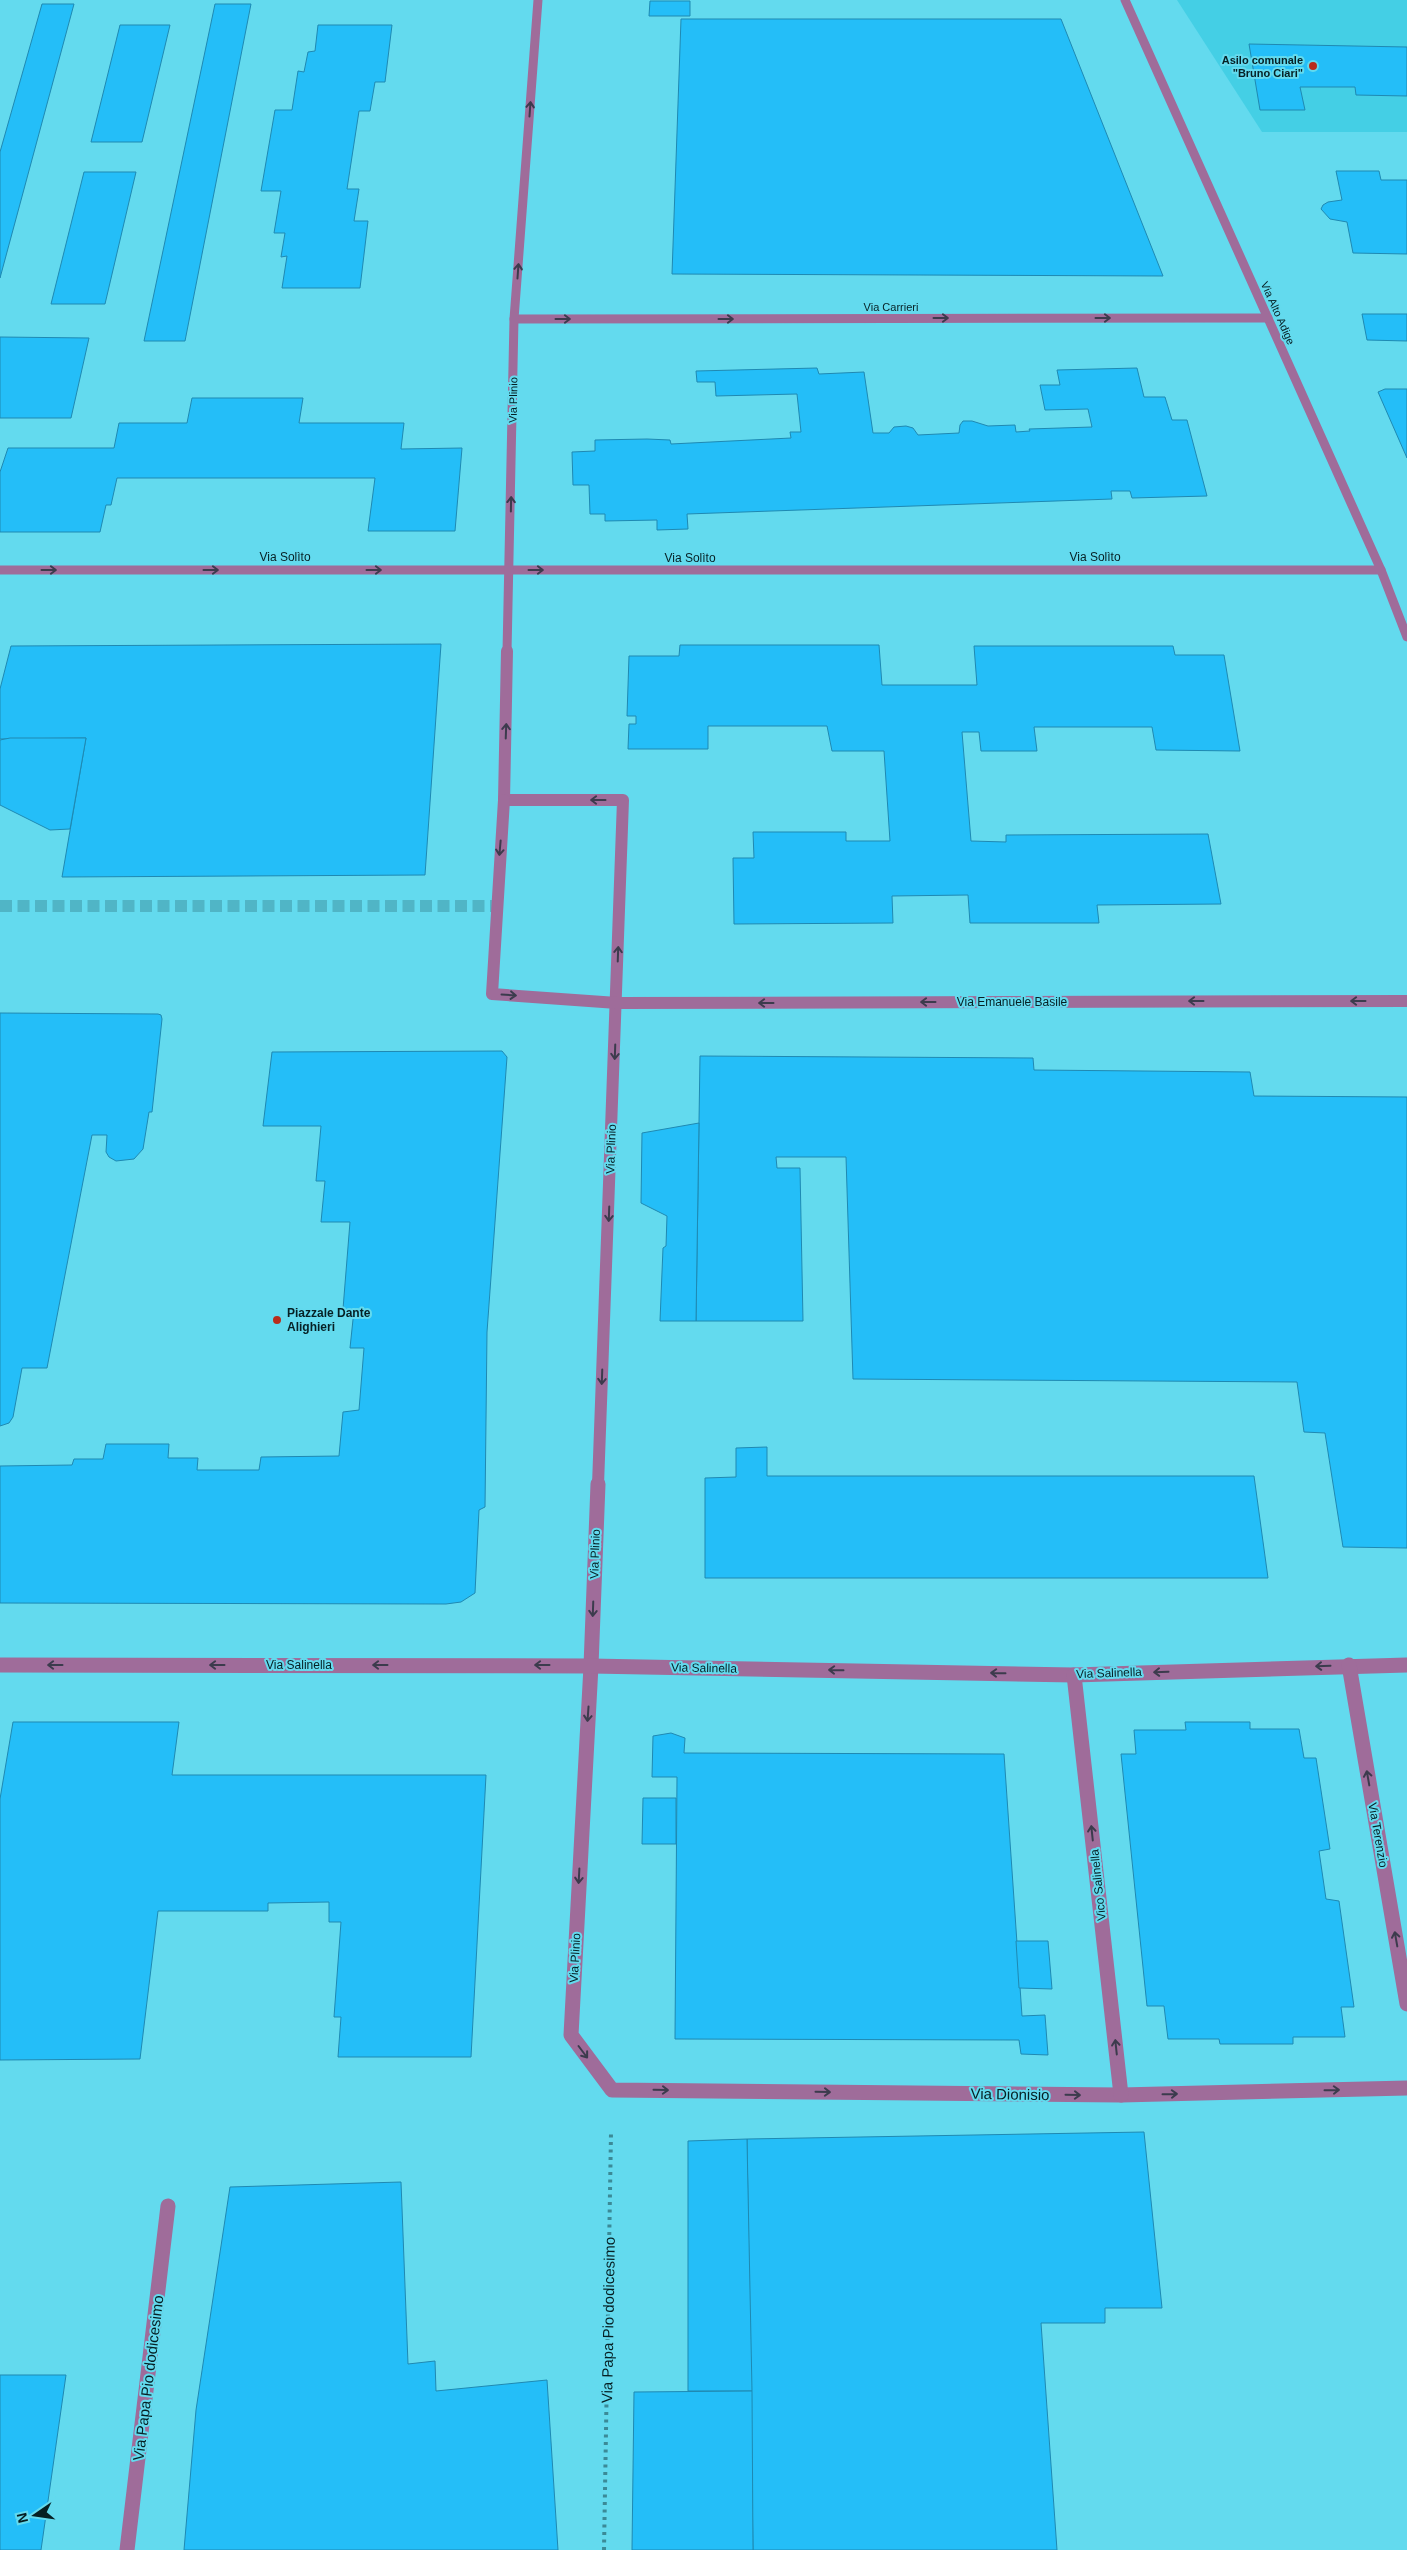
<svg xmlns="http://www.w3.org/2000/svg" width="1407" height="2550" viewBox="0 0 1407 2550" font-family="Helvetica,sans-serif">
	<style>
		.built { fill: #44cfe5 }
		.building { fill: #24bef8; stroke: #1f89b2 }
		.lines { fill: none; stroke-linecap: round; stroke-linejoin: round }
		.minor-tunnel { stroke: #50b5c6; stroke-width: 12; stroke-dasharray: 12 5.5; stroke-linecap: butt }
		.path { stroke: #3b8a97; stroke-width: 4; stroke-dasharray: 3 4.5; stroke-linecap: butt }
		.minor-far2 { stroke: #9f6c9a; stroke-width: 9 }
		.minor-far1 { stroke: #9f6c9a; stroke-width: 12 }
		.minor { stroke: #9f6c9a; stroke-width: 15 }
		.oneway { stroke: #3c3b4d }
		.poi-dot { fill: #b92c1c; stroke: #63daee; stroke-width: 2 }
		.labels { text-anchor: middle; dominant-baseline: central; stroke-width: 4; stroke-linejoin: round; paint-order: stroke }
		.far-poi-label { font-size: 11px; font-weight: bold; fill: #062024; stroke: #63daee; text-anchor: end }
		.far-street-label { font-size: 11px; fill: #062024; stroke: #63daee }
		.street-label { font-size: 12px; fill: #062024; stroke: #63daee }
		.poi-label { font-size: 12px; font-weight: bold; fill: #062024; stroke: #63daee; text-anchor: start }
		.near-street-label { font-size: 15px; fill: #062024; stroke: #63daee }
	</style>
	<rect width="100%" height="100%" fill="#63daee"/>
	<!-- built -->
	<path class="built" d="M1177 0H1407V132H1262Z"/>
	<!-- building -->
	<g class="building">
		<path d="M650 1H690V16H649Z"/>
		<path d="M42 4H74L0 278V152Z"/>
		<path d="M215 4H251L185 341H144Z"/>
		<path d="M681 19H1061L1163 276 672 274Z"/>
		<path d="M120 25H170L142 142H91Z"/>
		<path d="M318 25H392L385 82H375L370 111H359L347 189H359L354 221H368L360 288H282L287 256 281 257 285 233H274L281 191H261L275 110H292L298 71 304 72 308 52 315 51Z"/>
		<path d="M1249 44 1407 47V96L1356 95 1355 87H1300L1305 110H1260Z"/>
		<path d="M1336 171H1379L1381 180H1407V254L1353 253 1347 222 1330 219 1321 209 1323 205 1328 202 1342 200Z"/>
		<path d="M84 172H136L105 304H51Z"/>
		<path d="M1362 314H1407V341L1367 340Z"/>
		<path d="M0 337 89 338 71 418H0Z"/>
		<path d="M817 368 819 374 864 372 873 433H889L894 427 906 426 913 428 918 435 959 433 960 425 963 421H972L988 426 1015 425 1016 432 1030 431 1029 429 1092 427 1088 409 1045 410 1040 385H1060L1057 370 1137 368 1144 397H1165L1172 420H1187L1207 496 1132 498 1130 491H1111L1112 499 687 514 688 529 657 530V520L605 521V514H590L589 485H573L572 452 595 451V440L647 439 670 440 671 444 791 438 790 432H801L797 394 716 396 715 382H697L696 371Z"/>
		<path d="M1385 389H1407V458L1378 392Z"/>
		<path d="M192 398H303L299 423H404L401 449 462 448 455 531H368L375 478H117L111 505H106L100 532H0V472L8 448H114L119 423H187Z"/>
		<path d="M441 644 425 875 62 877 86 738 0 739V689L11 646Z"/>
		<path d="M680 645H879L882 685H977L974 646H1173L1175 655H1224L1240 751 1156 750 1152 727H1034L1037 751H981L979 732H962L971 841 1006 842V835L1208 834 1221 904 1097 905 1099 923H970L968 895 892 896 893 923 734 924 733 858H754L753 832H846V841H890L884 751H832L827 726H708V749H628L629 724H636V716H627L629 656H679Z"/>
		<path d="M10 738H86L70 829 50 830 0 805V740Z"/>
		<path d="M0 1013 158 1014 161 1015 162 1019 152 1112H149L143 1149 134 1159 116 1161 109 1157 106 1152 107 1135H92L47 1368H22L13 1417 9 1423 0 1426Z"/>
		<path d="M502 1051 507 1057 487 1332 485 1507 479 1510 475 1593 461 1602 446 1604 0 1603V1466L72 1465 74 1459H103L106 1444H169L168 1458H198L197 1470H259L261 1457 339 1456 343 1412 359 1410 364 1348H350L354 1310 343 1309 350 1222H321L325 1181H316L321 1126H263L272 1052Z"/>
		<path d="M700 1056 1033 1058 1034 1070 1250 1072 1254 1096 1407 1097V1548L1343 1547 1325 1433 1304 1432 1297 1382 853 1379 846 1157H776L777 1168H800L803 1321H696Z"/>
		<path d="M699 1123 696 1321H660L663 1248 666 1246 667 1216 641 1203 642 1133Z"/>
		<path d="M767 1447V1476H1254L1268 1578H705V1478L736 1477V1448Z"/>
		<path d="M13 1722H179L172 1775H486L471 2057H338L341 2017H334L341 1922H329V1902L268 1903V1911H158L140 2059 0 2060V1799Z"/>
		<path d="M1185 1722H1250V1729H1299L1304 1758H1316L1330 1849 1319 1851 1326 1899 1339 1901 1354 2007H1341L1345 2037H1293V2044H1220L1219 2039H1168L1164 2006H1147L1121 1754H1136L1134 1730H1186Z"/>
		<path d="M671 1733 685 1738 684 1753 1004 1754 1022 2016 1045 2015 1048 2055 1021 2054 1019 2040 675 2039 677 1777H652L653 1736Z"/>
		<path d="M643 1798H676V1844H642Z"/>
		<path d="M1016 1941H1048L1052 1989 1019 1988Z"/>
		<path d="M1144 2132 1162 2308H1105V2323H1041L1057 2550H753L747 2139Z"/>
		<path d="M747 2139 752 2391H688V2141Z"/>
		<path d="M401 2182 408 2364 435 2361 436 2391 547 2380 558 2550H184L196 2410 230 2187Z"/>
		<path d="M0 2375H66L41 2550H0Z"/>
		<path d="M752 2391 753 2550H632L634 2392Z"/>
	</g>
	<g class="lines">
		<!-- minor-tunnel -->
		<path class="minor-tunnel" d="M0 906H496"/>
		<!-- path -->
		<path class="path" d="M604 2550 611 2133"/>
		<!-- minor-far2 -->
		<g class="minor-far2">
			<path d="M1125 0 1381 570 1407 637"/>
			<path d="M514 319 1268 318"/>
			<path d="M0 570H1381"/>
			<path d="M507 652 514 319 538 0"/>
		</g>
		<!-- minor-far1 -->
		<g class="minor-far1">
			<path d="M507 651 504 800H623L598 1485"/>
			<path d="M504 800 492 994 617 1003 1407 1001"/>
		</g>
		<!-- minor -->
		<g class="minor">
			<path d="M598 1484 591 1666 571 2035 612 2090 1121 2095 1407 2088"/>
			<path d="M0 1665 591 1666 1074 1675 1407 1665"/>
			<path d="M1349 1665 1407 2004"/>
			<path d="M1074 1675 1121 2095"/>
			<path d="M127 2550 168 2206"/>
		</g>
	</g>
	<!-- one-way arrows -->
	<defs><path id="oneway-shaft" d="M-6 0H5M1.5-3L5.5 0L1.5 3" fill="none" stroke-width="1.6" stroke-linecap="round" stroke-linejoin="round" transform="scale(1.25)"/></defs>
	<g class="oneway">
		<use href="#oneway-shaft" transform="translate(530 109) rotate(-86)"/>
		<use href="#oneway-shaft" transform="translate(518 271) rotate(-86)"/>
		<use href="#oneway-shaft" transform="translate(941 318)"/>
		<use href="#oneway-shaft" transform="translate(1103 318)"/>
		<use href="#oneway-shaft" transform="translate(563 319)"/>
		<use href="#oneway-shaft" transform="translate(726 319)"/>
		<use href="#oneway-shaft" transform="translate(511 504) rotate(-89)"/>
		<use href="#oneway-shaft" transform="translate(49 570)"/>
		<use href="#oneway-shaft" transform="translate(211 570)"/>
		<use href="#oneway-shaft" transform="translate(374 570)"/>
		<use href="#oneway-shaft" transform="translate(536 570)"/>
		<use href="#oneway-shaft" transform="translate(506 731) rotate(-88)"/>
		<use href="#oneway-shaft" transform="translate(598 800) rotate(-180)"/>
		<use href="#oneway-shaft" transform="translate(500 848) rotate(95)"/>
		<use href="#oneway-shaft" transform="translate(618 954) rotate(-88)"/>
		<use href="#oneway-shaft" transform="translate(509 995) rotate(4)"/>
		<use href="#oneway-shaft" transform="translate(1196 1001) rotate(180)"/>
		<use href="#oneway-shaft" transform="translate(1358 1001) rotate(180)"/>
		<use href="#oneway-shaft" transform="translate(928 1002) rotate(180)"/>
		<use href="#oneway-shaft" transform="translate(766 1003) rotate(180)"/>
		<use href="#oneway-shaft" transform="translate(615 1052) rotate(92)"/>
		<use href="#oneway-shaft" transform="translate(609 1214) rotate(92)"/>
		<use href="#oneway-shaft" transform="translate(602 1377) rotate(92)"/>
		<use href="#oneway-shaft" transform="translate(593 1609) rotate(92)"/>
		<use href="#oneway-shaft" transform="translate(55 1665) rotate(-180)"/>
		<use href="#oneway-shaft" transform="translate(217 1665) rotate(-180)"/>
		<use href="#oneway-shaft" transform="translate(380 1665) rotate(-180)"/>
		<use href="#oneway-shaft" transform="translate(542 1665) rotate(-180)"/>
		<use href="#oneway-shaft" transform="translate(1323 1666) rotate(178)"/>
		<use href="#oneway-shaft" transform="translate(836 1670) rotate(-179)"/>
		<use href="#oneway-shaft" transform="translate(1161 1672) rotate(178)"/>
		<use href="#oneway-shaft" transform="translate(998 1673) rotate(-179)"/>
		<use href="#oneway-shaft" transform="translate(588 1714) rotate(94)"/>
		<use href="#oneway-shaft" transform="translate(1368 1778) rotate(-100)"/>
		<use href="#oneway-shaft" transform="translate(1092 1833) rotate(-96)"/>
		<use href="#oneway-shaft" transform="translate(579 1876) rotate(93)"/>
		<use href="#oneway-shaft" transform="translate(1396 1939) rotate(-100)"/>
		<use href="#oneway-shaft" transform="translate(1116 2047) rotate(-96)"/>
		<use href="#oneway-shaft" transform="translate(583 2052) rotate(53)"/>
		<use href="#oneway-shaft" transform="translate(661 2090) rotate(1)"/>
		<use href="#oneway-shaft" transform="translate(1332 2090) rotate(-1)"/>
		<use href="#oneway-shaft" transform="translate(823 2092) rotate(1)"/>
		<use href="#oneway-shaft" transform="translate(1170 2094) rotate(-1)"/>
		<use href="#oneway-shaft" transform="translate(1073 2095) rotate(1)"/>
	</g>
	<!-- markers -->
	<g class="poi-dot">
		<circle cx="1313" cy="66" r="5"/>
		<circle cx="277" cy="1320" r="5"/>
	</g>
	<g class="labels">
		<!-- far-poi labels -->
		<g class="far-poi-label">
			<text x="1303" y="60">Asilo comunale<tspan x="1303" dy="13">"Bruno Ciari"</tspan></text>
		</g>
		<!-- far-street labels -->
		<g class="far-street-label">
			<text x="891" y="307">Via Carrieri</text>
			<text transform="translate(1278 313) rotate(66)">Via Alto Adige</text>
			<text transform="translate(513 400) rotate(-89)">Via Plinio</text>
		</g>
		<!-- street labels -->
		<g class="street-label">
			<text x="285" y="557">Via Solìto</text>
			<text x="1095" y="557">Via Solìto</text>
			<text x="690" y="558">Via Solìto</text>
			<text x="1012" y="1002">Via Emanuele Basile</text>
			<text transform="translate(611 1149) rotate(-88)">Via Plinio</text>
			<text transform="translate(595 1554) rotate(-88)">Via Plinio</text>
			<text x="299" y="1665">Via Salinella</text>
			<text transform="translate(704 1668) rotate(1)">Via Salinella</text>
			<text transform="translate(1109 1673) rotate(-2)">Via Salinella</text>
			<text transform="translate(1378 1835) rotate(80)">Via Terenzio</text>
			<text transform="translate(1098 1885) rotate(-96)">Vico Salinella</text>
			<text transform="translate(575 1958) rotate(-87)">Via Plinio</text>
		</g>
		<!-- poi labels -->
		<g class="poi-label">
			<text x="287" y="1313">Piazzale Dante<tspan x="287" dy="14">Alighieri</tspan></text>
		</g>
		<!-- near-street labels -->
		<g class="near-street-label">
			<text transform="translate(1010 2094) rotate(1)">Via Dionisio</text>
			<text transform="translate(608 2320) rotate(-89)">Via Papa Pio dodicesimo</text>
			<text transform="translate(148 2378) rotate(-83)">Via Papa Pio dodicesimo</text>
		</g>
	</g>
	<!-- north arrow -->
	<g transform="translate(35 2515) rotate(257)" stroke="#63daee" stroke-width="4" paint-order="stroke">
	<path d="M0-4L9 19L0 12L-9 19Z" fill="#062024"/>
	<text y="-8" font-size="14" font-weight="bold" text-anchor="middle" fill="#062024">N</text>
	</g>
</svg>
